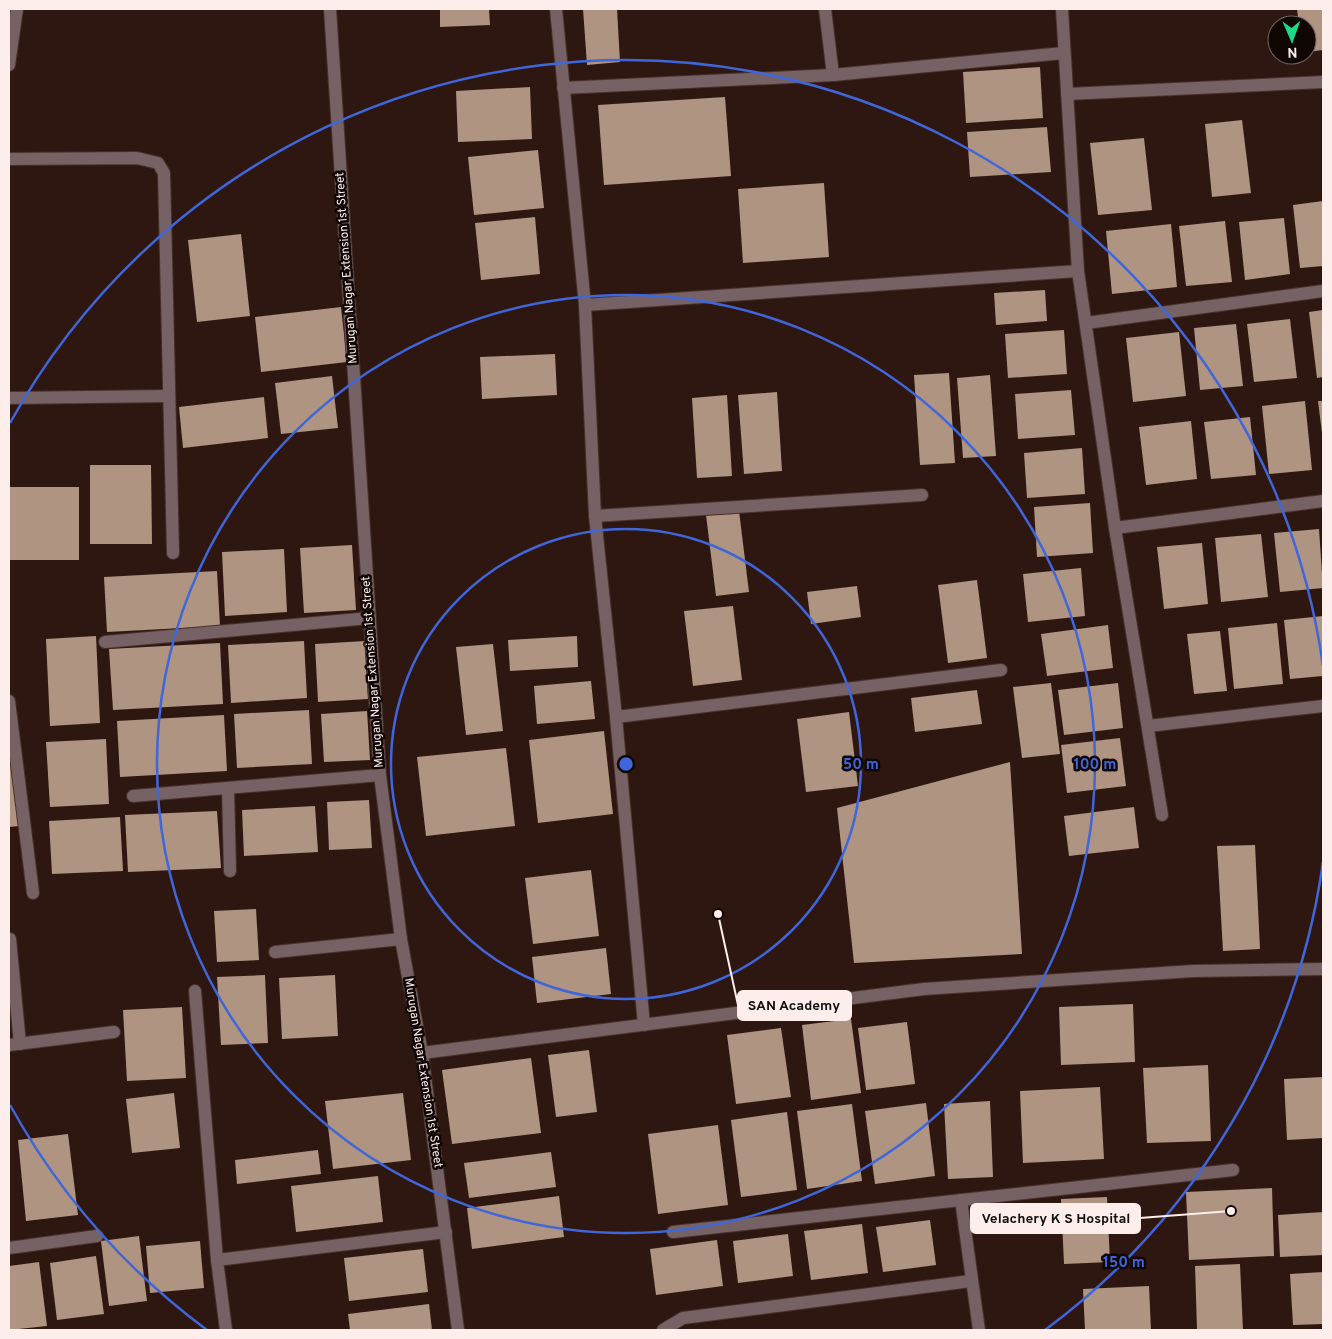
<svg xmlns="http://www.w3.org/2000/svg" width="1332" height="1339" viewBox="0 0 1332 1339" font-family="Overpass,sans-serif">
	<style>
		.building { fill: #ae9481 }
		.lines { fill: none; stroke-linecap: round; stroke-linejoin: round }
		.lane-casing { stroke: #48312b; stroke-width: 14 }
		.street-casing { stroke: #48312b; stroke-width: 14 }
		.lane { stroke: #766264; stroke-width: 12 }
		.street { stroke: #766264; stroke-width: 12 }
		.ring { fill: none; stroke: #3f66db; stroke-width: 2.5 }
		.labels { text-anchor: middle; dominant-baseline: central; stroke-width: 5; stroke-linejoin: round; paint-order: stroke }
		.street-label { font-size: 12px; fill: #fdeeeb; stroke: #100604 }
		.centre { fill: #3f66db; stroke: #100604; stroke-width: 2.5 }
		.ring-label { font-size: 15px; text-anchor: middle; font-weight: bold; fill: #3f66db; stroke: #100604; stroke-width: 5; stroke-linejoin: round; paint-order: stroke }
		.leader { fill: none; stroke: #fdeeeb; stroke-width: 2 }
		.callout-dot { fill: #fdeeeb; stroke: #100604; stroke-width: 2 }
		.callout { fill: #fdeeeb; stroke: #fdeeeb; stroke-width: 2 }
		.callout-label { font-size: 14px; text-anchor: middle; font-weight: bold; fill: #111 }
	</style>
	<rect width="100%" height="100%" fill="#2f1711"/>
	<!-- building -->
	<g class="building">
		<path d="M440 9H489L490 25 440 27Z"/>
		<path d="M583 9H617L620 62 587 65Z"/>
		<path d="M1297 9H1323V50L1307 52V25H1299Z"/>
		<path d="M1040 67 1043 118 966 123 963 72Z"/>
		<path d="M530 87 532 139 458 142 456 91Z"/>
		<path d="M725 97 731 176 604 185 598 105Z"/>
		<path d="M1242 120 1251 193 1212 197 1205 124Z"/>
		<path d="M1047 127 1051 172 970 177 967 132Z"/>
		<path d="M1144 138 1152 210 1098 215 1090 143Z"/>
		<path d="M538 150 544 208 474 215 468 157Z"/>
		<path d="M824 183 829 257 743 263 738 189Z"/>
		<path d="M1323 201V266L1300 268 1293 205Z"/>
		<path d="M535 217 540 274 481 280 475 223Z"/>
		<path d="M1284 218 1290 274 1245 280 1239 222Z"/>
		<path d="M1225 221 1232 282 1186 286 1179 226Z"/>
		<path d="M1171 224 1177 287 1112 294 1106 231Z"/>
		<path d="M241 234 250 316 197 322 188 240Z"/>
		<path d="M1045 290 1047 321 996 325 994 293Z"/>
		<path d="M341 307 347 362 261 372 255 317Z"/>
		<path d="M1323 310V377L1317 378 1309 312Z"/>
		<path d="M1290 319 1297 378 1254 382 1247 324Z"/>
		<path d="M1236 324 1243 386 1200 390 1194 328Z"/>
		<path d="M1064 330 1067 374 1008 378 1005 334Z"/>
		<path d="M1179 332 1186 396 1133 402 1126 338Z"/>
		<path d="M555 354 557 395 482 399 480 357Z"/>
		<path d="M949 373 955 463 920 465 914 375Z"/>
		<path d="M990 375 996 456 963 458 957 378Z"/>
		<path d="M332 376 338 428 281 434 275 383Z"/>
		<path d="M1071 390 1075 435 1018 439 1015 394Z"/>
		<path d="M777 392 782 471 744 474 738 395Z"/>
		<path d="M727 395 732 476 697 478 692 398Z"/>
		<path d="M264 397 268 438 183 448 179 407Z"/>
		<path d="M1305 401 1312 470 1269 474 1262 406Z"/>
		<path d="M1318 401H1323V433H1322Z"/>
		<path d="M1250 417 1256 475 1211 479 1204 422Z"/>
		<path d="M1191 421 1197 479 1146 485 1139 427Z"/>
		<path d="M1082 448 1085 494 1027 498 1024 453Z"/>
		<path d="M90 465H151L152 544H90Z"/>
		<rect x="9" y="487" width="70" height="73"/>
		<path d="M1090 503 1093 553 1037 557 1034 507Z"/>
		<path d="M739 511 749 592 716 596 706 515Z"/>
		<path d="M1319 529 1323 588 1280 592 1274 533Z"/>
		<path d="M1261 534 1268 597 1221 602 1215 538Z"/>
		<path d="M1202 543 1208 604 1164 609 1157 547Z"/>
		<path d="M352 545 356 610 304 613 300 548Z"/>
		<path d="M284 549 287 612 225 616 222 552Z"/>
		<path d="M1081 568 1085 616 1028 622 1023 574Z"/>
		<path d="M217 571 220 626 107 632 104 577Z"/>
		<path d="M977 580 987 658 948 663 938 585Z"/>
		<path d="M857 586 861 617 811 624 807 592Z"/>
		<path d="M733 606 742 680 693 686 684 611Z"/>
		<path d="M1323 616V676L1290 679 1284 620Z"/>
		<path d="M1277 623 1283 684 1234 689 1228 628Z"/>
		<path d="M1108 625 1113 668 1047 676 1041 634Z"/>
		<path d="M1220 631 1227 691 1194 694 1187 634Z"/>
		<path d="M96 636 100 723 50 726 46 639Z"/>
		<path d="M577 636 578 667 510 671 508 640Z"/>
		<path d="M304 641 307 698 231 703 228 645Z"/>
		<path d="M365 641 368 699 318 702 315 644Z"/>
		<path d="M220 643 223 704 113 710 109 649Z"/>
		<path d="M493 644 503 731 466 735 456 647Z"/>
		<path d="M591 681 595 719 537 724 534 686Z"/>
		<path d="M1051 683 1060 754 1022 758 1013 687Z"/>
		<path d="M1118 683 1123 728 1064 735 1058 690Z"/>
		<path d="M977 690 982 724 915 732 911 698Z"/>
		<path d="M309 710 312 764 237 768 234 714Z"/>
		<path d="M367 711 370 760 324 762 321 714Z"/>
		<path d="M849 712 858 786 806 792 797 719Z"/>
		<path d="M224 715 227 771 120 777 117 721Z"/>
		<path d="M9 725 19 826 9 827Z"/>
		<path d="M604 731 613 814 538 823 529 740Z"/>
		<path d="M1120 738 1126 786 1067 793 1061 745Z"/>
		<path d="M106 739 109 804 50 807 46 742Z"/>
		<path d="M506 748 515 826 426 836 417 757Z"/>
		<path d="M1010 762 1022 954 854 963 837 808Z"/>
		<path d="M369 800 372 848 329 850 327 802Z"/>
		<path d="M315 806 318 852 244 856 242 810Z"/>
		<path d="M1134 807 1139 848 1069 856 1064 816Z"/>
		<path d="M217 811 221 868 128 872 125 815Z"/>
		<path d="M120 817 123 871 52 874 49 821Z"/>
		<path d="M1255 845 1260 949 1223 951 1217 846Z"/>
		<path d="M591 870 599 936 533 944 525 878Z"/>
		<path d="M256 909 259 960 217 962 214 911Z"/>
		<path d="M606 948 611 994 537 1003 532 957Z"/>
		<path d="M265 975 268 1043 221 1045 217 977Z"/>
		<path d="M335 975 338 1036 282 1039 279 978Z"/>
		<path d="M1133 1004 1135 1062 1061 1065 1059 1007Z"/>
		<path d="M182 1007 186 1078 127 1081 123 1010Z"/>
		<path d="M851 1019 861 1093 811 1100 802 1025Z"/>
		<path d="M907 1022 915 1084 866 1090 858 1028Z"/>
		<path d="M781 1028 791 1097 736 1104 727 1035Z"/>
		<path d="M589 1050 597 1112 556 1117 548 1055Z"/>
		<path d="M531 1058 541 1133 452 1144 442 1070Z"/>
		<path d="M1208 1065 1211 1141 1147 1143 1143 1068Z"/>
		<path d="M1323 1077V1138L1287 1140 1284 1079Z"/>
		<path d="M1100 1087 1104 1159 1023 1163 1020 1091Z"/>
		<path d="M174 1093 180 1148 132 1153 126 1099Z"/>
		<path d="M403 1093 411 1160 333 1169 325 1101Z"/>
		<path d="M990 1101 993 1177 948 1179 944 1104Z"/>
		<path d="M926 1103 935 1176 875 1184 865 1111Z"/>
		<path d="M852 1104 862 1181 807 1189 797 1111Z"/>
		<path d="M787 1112 797 1190 741 1197 731 1120Z"/>
		<path d="M718 1125 728 1205 658 1214 648 1134Z"/>
		<path d="M68 1134 78 1215 26 1221 18 1140Z"/>
		<path d="M318 1150 321 1174 237 1184 235 1160Z"/>
		<path d="M551 1152 556 1187 469 1198 464 1163Z"/>
		<path d="M378 1176 383 1222 296 1232 291 1186Z"/>
		<path d="M1272 1188 1274 1256 1189 1260 1186 1192Z"/>
		<path d="M559 1196 564 1237 472 1249 467 1208Z"/>
		<path d="M1107 1197 1110 1262 1064 1264 1061 1199Z"/>
		<path d="M1323 1212V1255L1280 1257 1278 1215Z"/>
		<path d="M930 1220 936 1265 883 1272 876 1227Z"/>
		<path d="M862 1224 868 1273 811 1280 804 1231Z"/>
		<path d="M788 1234 793 1276 738 1283 733 1241Z"/>
		<path d="M139 1236 147 1301 109 1306 101 1241Z"/>
		<path d="M717 1240 723 1286 656 1295 650 1249Z"/>
		<path d="M200 1241 204 1288 150 1293 146 1246Z"/>
		<path d="M423 1249 428 1292 349 1301 344 1258Z"/>
		<path d="M96 1256 104 1314 57 1320 50 1263Z"/>
		<path d="M39 1262 47 1326 9 1330V1266Z"/>
		<path d="M1240 1264 1243 1330H1197L1195 1266Z"/>
		<path d="M1323 1272V1324L1293 1325 1290 1274Z"/>
		<path d="M1149 1286 1151 1330H1085L1083 1289Z"/>
		<path d="M429 1304 432 1330H350L348 1314Z"/>
	</g>
	<g class="lines">
		<defs>
			<g id="lane">
				<path d="M105 642 370 618"/>
				<path d="M228 788 230 871"/>
				<path d="M133 796 380 775"/>
			</g>
			<g id="street">
				<path d="M330 9 380 775 401 939 422 1053 458 1330"/>
				<path d="M556 9 585 305 595 516 616 717 644 1025"/>
				<path d="M825 9 833 75"/>
				<path d="M1062 9 1078 271 1115 528 1323 501"/>
				<path d="M9 65 17 9"/>
				<path d="M563 88 833 75 1064 53"/>
				<path d="M1067 94 1323 82"/>
				<path d="M9 159 137 158 158 163 164 173 173 553"/>
				<path d="M585 305 1078 271"/>
				<path d="M1086 323 1323 291"/>
				<path d="M9 398 169 396"/>
				<path d="M595 516 922 495"/>
				<path d="M1115 528 1162 815"/>
				<path d="M9 701 33 893"/>
				<path d="M616 717 1001 670"/>
				<path d="M1148 726 1323 706"/>
				<path d="M10 939 20 1044"/>
				<path d="M275 952 401 939"/>
				<path d="M195 991 217 1260"/>
				<path d="M9 1045 114 1032"/>
				<path d="M422 1053 924 989 1193 971 1323 969"/>
				<path d="M961 1200 979 1330"/>
				<path d="M673 1232 1233 1170"/>
				<path d="M9 1248 97 1236"/>
				<path d="M226 1330 217 1260 446 1232"/>
				<path d="M663 1330 683 1318 971 1281"/>
			</g>
		</defs>
		<!-- lane casing -->
		<use href="#lane" class="lane-casing"/>
		<!-- street casing -->
		<use href="#street" class="street-casing"/>
		<!-- lane -->
		<use href="#lane" class="lane"/>
		<!-- street -->
		<use href="#street" class="street"/>
	</g>
	<!-- distance rings -->
	<g class="ring">
		<circle cx="626" cy="764" r="235"/>
		<circle cx="626" cy="764" r="469"/>
		<path d="M1323 862A704 704 0 0 1 1045 1330M207 1330A704 704 0 0 1 10 1105M10 423A704 704 0 0 1 1323 666"/>
	</g>
	<g class="labels">
		<!-- street labels -->
		<g class="street-label">
			<text transform="translate(347 268) rotate(-94)">Murugan Nagar Extension 1st Street</text>
			<text transform="translate(373 672) rotate(-94)">Murugan Nagar Extension 1st Street</text>
			<text transform="translate(423 1073) rotate(81)">Murugan Nagar Extension 1st Street</text>
		</g>
	</g>
	<circle cx="626" cy="764" r="8" class="centre"/>
	<g class="ring-label">
		<text x="861" y="769">50 m</text>
		<text x="1095" y="769">100 m</text>
		<text x="1124" y="1267">150 m</text>
	</g>
	<!-- callouts -->
	<path class="leader" d="M718 914L738 1005M1231 1211L1140 1218"/>
	<g class="callout-dot">
		<circle cx="718" cy="914" r="5"/>
		<circle cx="1231" cy="1211" r="5"/>
	</g>
	<g class="callout">
		<rect x="738" y="991" width="113" height="29" rx="5"/>
		<rect x="971" y="1204" width="169" height="29" rx="5"/>
	</g>
	<g class="callout-label">
		<text x="794" y="1010">SAN Academy</text>
		<text x="1056" y="1223">Velachery K S Hospital</text>
	</g>
	<!-- border -->
	<rect width="1332" height="1339" fill="none" stroke="#fdeeeb" stroke-width="20"/>
	<!-- north arrow -->
	<g transform="translate(1292 40) rotate(178)"><circle r="24" fill="#100604" stroke="#6f6360"/>
	<path d="M0-4L9 19L0 12L-9 19Z" fill="#1bd988"/>
	<text y="-8" font-size="14" font-weight="bold" text-anchor="middle" fill="#fdeeeb">N</text>
	</g>
</svg>
